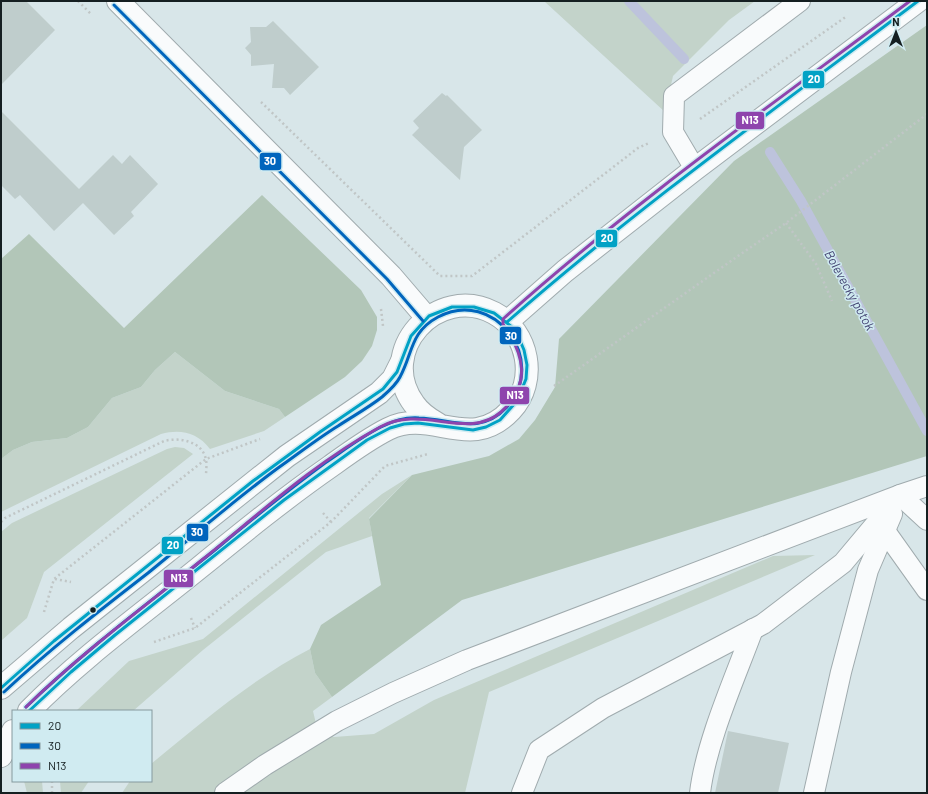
<svg xmlns="http://www.w3.org/2000/svg" width="928" height="794" viewBox="0 0 928 794" font-family="Barlow,sans-serif">
	<style>
		.green { fill: #c3d3ca }
		.forest { fill: #b2c6b8 }
		.lines { fill: none; stroke-linecap: round; stroke-linejoin: round }
		.stream { stroke: #bdc3dc; stroke-width: 10 }
		.building { fill: #bfcdcc }
		.lane-casing { stroke: #a0abae; stroke-width: 22 }
		.secondary-casing { stroke: #a0abae; stroke-width: 24 }
		.path { stroke: #c0c6c6; stroke-width: 2.5; stroke-dasharray: 2 3; stroke-linecap: butt }
		.lane { stroke: #f9fbfc; stroke-width: 20 }
		.secondary { stroke: #f9fbfc; stroke-width: 22 }
		.bus-1-casing { stroke: #d0ebf1; stroke-width: 6 }
		.bus-2-casing { stroke: #d0ebf1; stroke-width: 6 }
		.bus-3-casing { stroke: #d0ebf1; stroke-width: 6 }
		.bus-1 { stroke: #01a2c5; stroke-width: 3 }
		.bus-2 { stroke: #0065bd; stroke-width: 3 }
		.bus-3 { stroke: #8e44ad; stroke-width: 3 }
		.bus-dot { fill: #151f21; stroke: #d0ebf1; stroke-width: 1.5 }
		.labels { text-anchor: middle; dominant-baseline: central; stroke-width: 3; stroke-linejoin: round; paint-order: stroke }
		.water-label { font-size: 13px; font-style: italic; fill: #444473; stroke: #d0ebf1 }
		.line-badge { stroke: #d0ebf1; stroke-width: 1.5 }
		.badge-label { font-size: 11px; text-anchor: middle; font-weight: bold; fill: #fff }
	</style>
	<rect width="100%" height="100%" fill="#d8e6e9"/>
	<!-- green -->
	<g class="green">
		<path d="M544 1H755L729 20 673 76 665 112Z"/>
		<path d="M175 352 225 391 279 409 285 417 264 431 210 449C197 432 180 429 161 434L1 512V459L13 450 32 442 67 438 88 427 112 398 141 387 155 370Z"/>
		<path d="M175 447 184 448 193 454 44 572 27 618 2 640 1 532 12 523 167 449Z"/>
		<path d="M412 475 369 518 372 536 326 552 203 650 133 711H76L129 661 203 639 382 494Z"/>
		<path d="M815 555 489 692 465 793H122L130 781H151V764C201 723 252 679 310 649L315 673 332 697 313 711 317 728 334 737 374 734 434 700 773 556Z"/>
		<path d="M24 781H42L43 793H27Z"/>
		<path d="M60 781H89L81 793H61Z"/>
	</g>
	<!-- forest -->
	<g class="forest">
		<path d="M927 25V456L462 600 332 697 315 673 310 649 321 625 381 585 369 519 412 475 489 456 519 439 535 420 555 387 559 339 734 161Z"/>
		<path d="M262 195 361 290 377 317V330L372 346 362 361 345 377 285 417 279 409 225 391 175 352 155 370 141 387 112 398 88 427 67 438 32 442 13 450 1 459V259L29 234 124 328Z"/>
	</g>
	<g class="lines">
		<!-- stream -->
		<g class="stream">
			<path d="M629 1 684 59"/>
			<path d="M770 152 801 201 927 431"/>
		</g>
	</g>
	<!-- building -->
	<g class="building">
		<path d="M1 1H26L55 30 1 85Z"/>
		<path d="M273 21 319 67 290 95 284 88H272L274 64 251 66V55L245 48 251 42 250 27H266Z"/>
		<path d="M442 93 446 96 447 95 482 130 464 147 460 180 412 135 419 128 413 121Z"/>
		<path d="M1 111 79 189 113 155 122 164 130 155 158 184 131 212 134 216 114 235 83 203 54 231 20 195 15 199 1 185Z"/>
		<path d="M728 731 789 743 778 793H715Z"/>
	</g>
	<g class="lines">
		<defs>
			<g id="lane">
				<path d="M695 169 673 132 674 96 800 1"/>
				<path d="M879 521 885 531 927 590"/>
				<path d="M225 793 265 765 337 721 393 693 467 660 900 495 927 520"/>
				<path d="M522 793 539 750 603 708 763 624 843 563 900 495 927 486"/>
				<path d="M700 793C706 742 735 678 753 629"/>
				<path d="M814 793 841 672 868 570 892 514"/>
			</g>
			<g id="secondary">
				<path d="M118 1 391 276 427 318"/>
				<path d="M507 322 565 271 695 169 918 1"/>
				<path d="M1 688 71 628 287 456 379 393 393 379 402 361"/>
				<path d="M29 711C81 658 141 615 199 568 242 533 285 498 331 466 349 453 368 439 388 429 432 407 470 454 511 410 538 381 529 332 494 313 437 283 375 351 414 404 420 413 429 419 438 424"/>
				<path d="M1 756 13 731"/>
			</g>
		</defs>
		<!-- lane casing -->
		<use href="#lane" class="lane-casing"/>
		<!-- secondary casing -->
		<use href="#secondary" class="secondary-casing"/>
		<!-- path -->
		<g class="path">
			<path d="M78 1 92 15"/>
			<path d="M261 102 440 276H472L638 148 649 143"/>
			<path d="M700 119 847 16"/>
			<path d="M786 223 816 264 832 301"/>
			<path d="M381 309 383 326"/>
			<path d="M554 386 738 256 786 223 927 114"/>
			<path d="M323 513 331 522"/>
			<path d="M1 522 5 518 164 441C179 437 203 441 206 460 207 465 206 471 206 476"/>
			<path d="M55 579 71 582"/>
			<path d="M44 612 54 579 206 459 260 439"/>
			<path d="M191 618 195 628"/>
			<path d="M154 642 195 628 331 522 385 466 428 454"/>
			<path d="M52 781V793"/>
		</g>
		<!-- lane -->
		<use href="#lane" class="lane"/>
		<!-- secondary -->
		<use href="#secondary" class="secondary"/>
		<defs>
			<g id="bus-1">
				<path d="M507 322C638 207 779 106 918 1"/>
				<path d="M1 688 54 641 253 481 320 432 383 389 397 372 411 336 429 316 452 307H474L494 313 512 327 518 336 524 350 527 365 526 379 517 401 500 420 486 427 473 430 418 423 404 424 390 428 367 440 284 500 115 635 71 672 29 711"/>
			</g>
			<g id="bus-2">
				<path d="M114 5 387 279 423 321"/>
				<path d="M4 692C50 649 99 611 148 573 191 538 233 501 278 468 298 454 317 439 338 426 353 416 368 408 382 397 389 391 396 385 400 377 413 353 410 332 438 317 494 287 549 360 507 407 480 436 452 419 419 418 406 417 393 421 381 427 361 437 343 451 325 463 287 491 251 520 215 550 151 601 85 650 26 707"/>
			</g>
			<path id="bus-3" d="M26 707C81 653 143 608 203 559 260 513 316 462 380 427 422 404 468 441 501 412 532 384 524 354 503 324V319C631 204 773 104 910 1"/>
		</defs>
		<!-- bus-1 casing -->
		<use href="#bus-1" class="bus-1-casing"/>
		<!-- bus-2 casing -->
		<use href="#bus-2" class="bus-2-casing"/>
		<!-- bus-3 casing -->
		<use href="#bus-3" class="bus-3-casing"/>
		<!-- bus-1 -->
		<use href="#bus-1" class="bus-1"/>
		<!-- bus-2 -->
		<use href="#bus-2" class="bus-2"/>
		<!-- bus-3 -->
		<use href="#bus-3" class="bus-3"/>
	</g>
	<!-- markers -->
	<circle class="bus-dot" cx="93" cy="610" r="3.5"/>
	<g class="labels">
		<!-- water labels -->
		<g class="water-label">
			<text transform="translate(850 290) rotate(61)">Bolevecký potok</text>
		</g>
	</g>
	<g class="line-badge">
		<rect x="802" y="70" width="23" height="19" rx="4" fill="#01a2c5"/>
		<rect x="735" y="111" width="30" height="19" rx="4" fill="#8e44ad"/>
		<rect x="259" y="152" width="23" height="19" rx="4" fill="#0065bd"/>
		<rect x="595" y="229" width="23" height="19" rx="4" fill="#01a2c5"/>
		<rect x="499" y="326" width="23" height="19" rx="4" fill="#0065bd"/>
		<rect x="499" y="386" width="31" height="19" rx="4" fill="#8e44ad"/>
		<rect x="186" y="523" width="23" height="19" rx="4" fill="#0065bd"/>
		<rect x="161" y="536" width="23" height="19" rx="4" fill="#01a2c5"/>
		<rect x="163" y="569" width="31" height="19" rx="4" fill="#8e44ad"/>
	</g>
	<g class="badge-label">
		<text x="814" y="83">20</text>
		<text x="750" y="124">N13</text>
		<text x="270" y="165">30</text>
		<text x="607" y="242">20</text>
		<text x="511" y="340">30</text>
		<text x="515" y="399">N13</text>
		<text x="197" y="536">30</text>
		<text x="173" y="549">20</text>
		<text x="179" y="582">N13</text>
	</g>
	<!-- border -->
	<rect width="928" height="794" fill="none" stroke="#151f21" stroke-width="4"/>
	<!-- legend -->
	<rect x="12" y="710" width="140" height="72" fill="#d0ebf1" stroke="#85999e"/>
	<rect x="20" y="723" width="20" height="6" fill="#01a2c5" stroke="#85999e"/>
	<text x="48" y="730" font-size="12" fill="#151f21">20</text>
	<rect x="20" y="743" width="20" height="6" fill="#0065bd" stroke="#85999e"/>
	<text x="48" y="750" font-size="12" fill="#151f21">30</text>
	<rect x="20" y="763" width="20" height="6" fill="#8e44ad" stroke="#85999e"/>
	<text x="48" y="770" font-size="12" fill="#151f21">N13</text>
	<!-- north arrow -->
	<g transform="translate(896 32)" stroke="#d0ebf1" stroke-width="3" paint-order="stroke">
	<path d="M0-3L7 15L0 10L-7 15Z" fill="#151f21"/>
	<text y="-6" font-size="11" font-weight="bold" text-anchor="middle" fill="#151f21">N</text>
	</g>
</svg>
